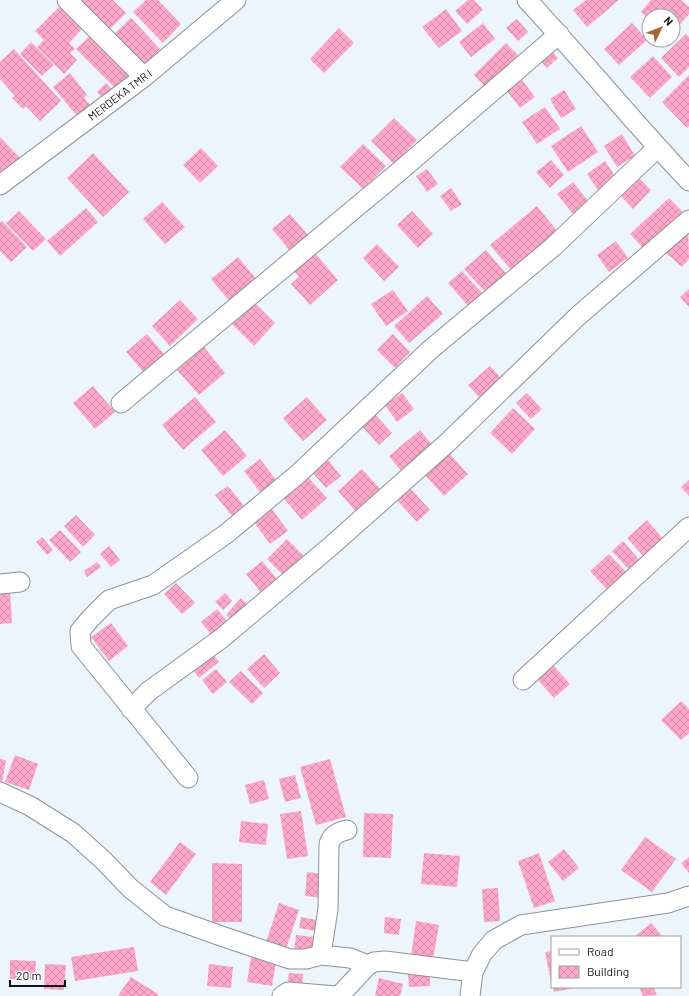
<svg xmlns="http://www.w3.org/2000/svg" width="689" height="996" font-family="Barlow,sans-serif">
  <defs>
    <pattern id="building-cross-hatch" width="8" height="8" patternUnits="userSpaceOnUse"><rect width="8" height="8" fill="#fea7c9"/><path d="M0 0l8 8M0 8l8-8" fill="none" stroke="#d98fac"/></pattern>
  </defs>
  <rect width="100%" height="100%" fill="#edf5fc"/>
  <path fill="url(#building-cross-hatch)" d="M76 0H113L126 13 107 32Z
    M146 0H158L181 24 163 43 133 12Z
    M468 0H474L483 10 467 24 455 11Z
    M586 0H619L587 27 573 10Z
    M651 0H681L689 7V14L673 32V16H649V19L641 12Z
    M59 7 82 29 69 43 75 49 70 53 77 60 64 74 37 47 44 40 35 31Z
    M446 9 462 31 439 48 422 27Z
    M131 18 160 49 143 66 113 35Z
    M517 19 528 32 518 41 506 28Z
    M483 23 495 39 471 57 459 42Z
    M632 23 647 40 619 65 604 49Z
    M339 28 354 43 324 73 310 59Z
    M93 33 134 74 117 90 76 49Z
    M686 34 689 37V67L679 77 661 58Z
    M31 42 54 65 42 76 20 54Z
    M506 43 519 56 487 88 474 75Z
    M549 48 558 58 547 68 538 58Z
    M14 49 61 101 40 121 26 106 23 109 12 98 15 96 0 79V62Z
    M653 56 672 77 650 98 630 77Z
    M70 73 87 95 84 98 90 105 77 116 53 87Z
    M689 75V126L687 128 662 102Z
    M522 80 535 97 520 108 507 91Z
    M106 83 116 93 106 102 97 92Z
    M564 90 576 109 561 118 550 99Z
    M545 107 560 129 537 144 522 122Z
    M394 118 417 140 394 164 371 141Z
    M581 126 598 152 568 172 551 146Z
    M622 134 635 156 617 167 604 146Z
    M0 137 22 160 0 180Z
    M363 144 386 166 363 189 340 167Z
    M201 148 218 166 200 183 183 165Z
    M93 153 129 192 103 217 67 178Z
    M551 160 564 175 550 188 536 172Z
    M605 161 618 181 600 193 587 174Z
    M427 169 438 184 427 192 416 176Z
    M639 178 651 190 633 209 621 196Z
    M573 182 589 202 574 215 557 194Z
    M451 188 462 204 451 211 440 196Z
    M669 198 683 212 644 249 630 234Z
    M162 202 185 227 165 244 143 219Z
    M537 206 557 231 511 270 490 245Z
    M86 208 98 222 60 256 47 241Z
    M19 211 46 239 33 251 6 223Z
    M412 211 433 234 418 248 397 225Z
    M290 214 309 236 291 252 272 229Z
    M2 221 27 247 11 262 0 251V223Z
    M688 228 689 259 682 267 666 253Z
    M616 241 628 258 609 272 597 255Z
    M377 244 399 267 384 281 363 258Z
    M486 250 509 277 488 295 464 269Z
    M314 252 338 280 310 305 291 284 299 277 293 270Z
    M238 257 257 280 230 302 211 279Z
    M462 271 483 294 469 307 448 283Z
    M689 289V307L680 297Z
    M393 290 408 311 386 326 371 304Z
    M427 296 443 314 409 343 394 326Z
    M180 300 198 319 170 346 152 326Z
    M253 301 275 323 254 346 231 323Z
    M147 334 167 358 147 376 126 352Z
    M393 334 410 352 395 368 377 350Z
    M204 347 225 373 199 395 177 370Z
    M490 366 502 379 480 398 468 385Z
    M93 386 115 412 95 429 73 403Z
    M402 393 414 409 397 422 385 405Z
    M527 393 542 409 531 419 516 403Z
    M195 397 216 422 183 450 162 425Z
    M307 397 327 420 303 441 283 418Z
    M513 408 535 429 512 454 490 433Z
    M371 410 392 433 379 445 358 422Z
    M225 430 247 456 223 476 201 450Z
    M420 430 433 446 402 472 389 456Z
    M448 452 468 474 444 496 424 474Z
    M260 459 276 480 260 492 244 471Z
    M328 460 341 476 326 488 312 472Z
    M362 469 383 492 358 514 338 491Z
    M306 475 327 498 302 520 282 496Z
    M689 480V496L681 487Z
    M228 486 245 507 233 517 215 495Z
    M408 486 430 510 417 522 395 498Z
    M269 505 288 531 270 544 251 518Z
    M76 515 95 535 83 547 64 526Z
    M647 520 665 541 646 559 627 538Z
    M60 530 81 552 70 562 49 540Z
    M42 537 53 550 47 555 36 542Z
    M287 539 306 558 286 578 267 559Z
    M623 541 642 563 631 572 612 551Z
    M109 546 120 560 111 567 100 554Z
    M609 554 629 575 610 593 590 571Z
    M262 561 279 581 263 595 246 574Z
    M97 562 101 567 87 577 84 571Z
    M176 583 195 603 182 614 164 594Z
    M10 590 12 623 0 624V591Z
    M225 593 232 601 223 610 215 602Z
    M241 598 249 606 235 623 226 615Z
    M217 609 230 625 214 638 201 622Z
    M111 623 128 646 109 661 91 637Z
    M211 651 219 662 199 678 191 667Z
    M264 654 280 673 264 688 247 669Z
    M551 663 570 684 554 698 535 677Z
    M216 669 227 682 213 694 202 680Z
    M241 671 263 693 252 704 229 682Z
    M681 701 689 709V733L681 740 661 720Z
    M15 755 38 764 29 790 5 782Z
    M0 759 6 760 2 783 0 782Z
    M330 759 346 817 316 825 300 767Z
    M295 775 301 798 285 802 279 779Z
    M264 780 269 799 250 804 245 785Z
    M301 811 308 856 287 859 280 814Z
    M364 813 393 814 391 858 363 857Z
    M241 821 268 824 266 845 239 842Z
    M645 837 676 859 652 892 621 870Z
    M180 842 196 854 166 895 150 882Z
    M564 849 579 868 563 881 548 862Z
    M424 853 460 856 457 887 421 884Z
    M539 853 555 901 534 908 518 861Z
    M689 857V873L681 863Z
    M212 863 242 864V922H212Z
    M307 872 325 874 323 898 305 896Z
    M498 888 500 921 484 922 482 889Z
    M279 903 299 910 285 952 265 945Z
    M301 917 317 920 315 931 299 928Z
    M385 917 401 919 399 935 384 933Z
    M416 921 439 925 433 959 411 956Z
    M651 923 663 937H634Z
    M296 935 315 937 313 955 294 952Z
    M134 947 138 971 75 981 71 957Z
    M552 951V980L551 981 545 952Z
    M251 957 276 962 272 986 247 982Z
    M10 960 36 961 35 980 10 979Z
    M45 964 66 965 64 990 44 989Z
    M209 964 233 967 231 988 207 986Z
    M289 973 303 974 302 988 287 987Z
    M430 973V986L409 987 408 974Z
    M131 977 158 994 157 996H118Z
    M379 978 403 984 400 996H375Z
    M553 987H575V988L554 992Z
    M639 987H653L657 995 643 996Z"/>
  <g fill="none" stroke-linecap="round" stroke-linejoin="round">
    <defs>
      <path id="street" d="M67 0 144 77
        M527 0C582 59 633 122 689 181
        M0 185 144 77 236 0
        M121 403 401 170 559 34
        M0 584 20 582
        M523 680 689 527
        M131 709 149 691 222 638 331 546 447 443 578 316 689 220
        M188 778 81 646 80 631 90 619 109 600 153 585 226 534 298 474 431 349 553 247 657 148
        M0 792 30 806 73 833 103 860 130 888 165 916 224 937 290 959H306L321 955 350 958 368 965
        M321 955 328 909 329 844C332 835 338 832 347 830
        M282 996 288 992 336 996 341 994 368 965 374 962 385 961 473 972
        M470 996 473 972 482 954 494 940 521 925 668 903 689 896"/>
    </defs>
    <use href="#street" stroke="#8b9299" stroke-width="21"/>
    <use href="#street" stroke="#fff" stroke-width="19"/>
  </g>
  <g text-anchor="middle" stroke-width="3" stroke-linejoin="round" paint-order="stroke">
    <g font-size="11" fill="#121417" stroke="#fff">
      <text transform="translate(120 95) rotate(-37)" y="4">MERDEKA TMR I</text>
    </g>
  </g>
  <rect x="551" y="936" width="130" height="52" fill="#ffffff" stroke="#a0a1a2"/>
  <rect x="559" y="949" width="20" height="6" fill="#ffffff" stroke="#a0a1a2"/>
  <text x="587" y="956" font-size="12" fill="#121417">Road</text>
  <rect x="559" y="966" width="20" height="12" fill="url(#building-cross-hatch)" stroke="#a0a1a2"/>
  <text x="587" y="976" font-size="12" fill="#121417">Building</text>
  <g transform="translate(661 28) rotate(47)"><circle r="19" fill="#ffffff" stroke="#a0a1a2"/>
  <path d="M0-3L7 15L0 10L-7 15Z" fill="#a96634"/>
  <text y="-6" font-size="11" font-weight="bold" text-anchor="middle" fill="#121417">N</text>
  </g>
  <path d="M10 980v6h55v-6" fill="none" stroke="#121417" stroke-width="2"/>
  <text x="16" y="980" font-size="12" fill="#121417" stroke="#ffffff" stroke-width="3" paint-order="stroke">20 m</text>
</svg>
